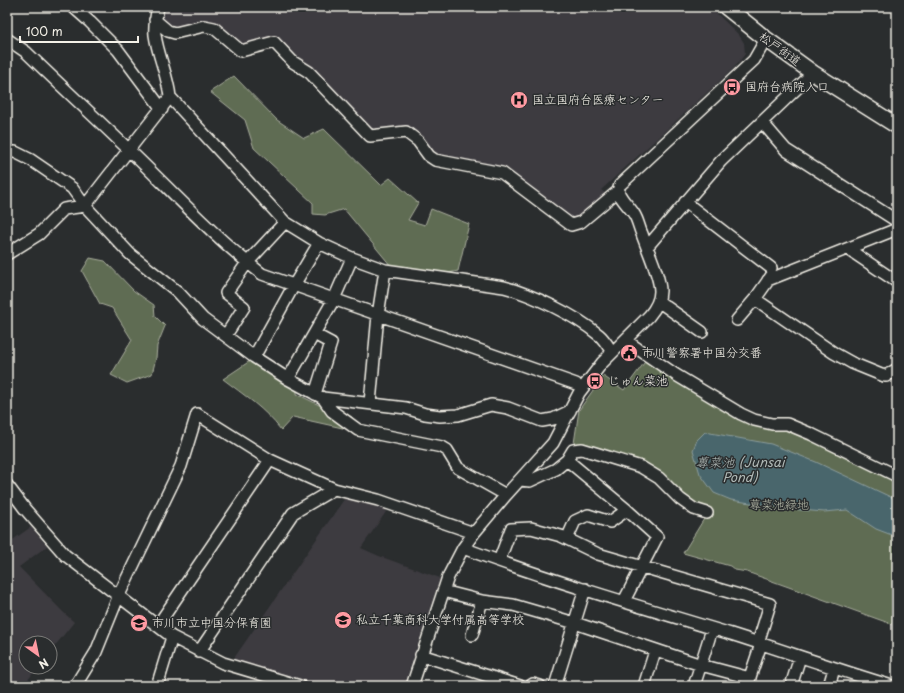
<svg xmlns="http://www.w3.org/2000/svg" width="904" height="693" font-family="'Playpen Sans','Klee One',sans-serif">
  <rect width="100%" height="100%" fill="#2a2d2e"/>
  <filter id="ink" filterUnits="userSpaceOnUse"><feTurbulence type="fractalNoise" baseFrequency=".025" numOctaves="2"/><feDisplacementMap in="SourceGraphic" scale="8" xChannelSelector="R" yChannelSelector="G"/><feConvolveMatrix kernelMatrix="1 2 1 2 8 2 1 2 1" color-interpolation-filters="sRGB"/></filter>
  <g filter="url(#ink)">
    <path fill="#3d3b40" d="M161 7H710L739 35 744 43 745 54 734 68 601 190 607 195 575 221 502 171 437 157 410 131 371 134 273 39 247 46 238 44 210 23 177 28H171L161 21Z
      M345 498 388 509 361 548 379 556 440 578 404 686H317L232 661Z
      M31 527 47 546 19 567 63 612 74 622 50 652V643H26V667H38L23 686H7V544Z"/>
    <path fill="#5f6c53" stroke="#aaae9e" d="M234 76 277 120 304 138 324 129 381 185 390 178 418 203 408 220 425 225 431 209 469 224 458 271 444 274 391 266 344 209 325 215 313 214V203L254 148 245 120 210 92Z
      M90 258 105 261 134 291 154 305 155 316 165 326 157 346 156 358 152 374 127 383 111 375 132 340 112 308 100 304 82 271Z
      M647 359 763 427 786 430 897 479V626L747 572 735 570 730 566 683 553 707 514 659 478 573 450 579 410 603 376 624 390Z
      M250 361 297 389V394L327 409H338L352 417 353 420 347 429 293 417 281 430C265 409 244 395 223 379Z"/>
    <path fill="#49666c" stroke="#8d9e9e" d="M705 432 771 444 816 462 897 500V537L876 529 847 510 824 512 789 509 731 500 714 493 700 474 693 450 697 440Z"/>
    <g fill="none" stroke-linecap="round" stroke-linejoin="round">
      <defs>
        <path id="minor" d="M73 7 90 22 118 50 162 109
          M158 7C156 16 154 26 155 35 158 56 168 76 170 97L285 222 319 243 352 258 385 270 504 287C533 295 575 315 599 335 604 339 608 346 612 352
          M155 20 168 31 175 33 204 26 214 28 241 51 274 42 293 62 309 72 370 136 406 132 418 141 429 156 435 160 502 173 571 225 581 222 618 191
          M7 39 26 52C60 85 95 117 129 150 173 192 214 237 262 274L576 384
          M762 122 786 150 897 221
          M7 152H15L31 160 72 188 85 206 130 254 178 292 203 319 254 357 288 379 323 398 406 408 425 414 440 416 458 415 491 405 508 408 542 421 553 419 570 411
          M685 202 771 268
          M647 247 721 161 813 73
          M848 249 897 282
          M7 254 39 234 64 209 85 206 170 97
          M768 280 897 229
          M755 299 834 353 852 363 884 376H886L897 369
          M658 301 702 332
          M737 320 755 299 772 275
          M314 334 331 343 315 394
          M226 335 244 307 226 293 247 263 285 222
          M625 340 676 375 741 414 754 420 772 424H787L811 434 897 476
          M254 357 294 285 319 243
          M288 379 334 299 352 258
          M323 398 332 411 358 430 442 447 447 450 458 468 506 495
          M370 403 378 315 385 270
          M567 460 627 510 657 537 624 601
          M520 480 530 481 556 469 567 460 573 450 582 449 641 467 659 478 680 499 694 509 707 513
          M7 485 25 509 65 555 172 637 223 663 300 686
          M567 539 575 521 588 515 610 522 627 510
          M463 548C551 581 641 607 731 634 785 651 838 670 892 686
          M499 561 511 529 531 528 561 536 598 554 770 604 758 643
          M443 591 482 601
          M158 625 270 460
          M472 635 482 601 513 605 575 623 701 665 750 678
          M199 652 293 513 334 489 378 500 474 533
          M421 655 520 686
          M75 686 96 652 119 595 181 466 197 414 270 460 334 489
          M157 686 172 637
          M412 686 448 577 463 548 474 533 506 495 553 443 579 393 602 363 649 316C655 309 660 300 660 291 660 276 647 249 642 234 639 228 638 220 634 214 629 206 621 200 618 191L620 185 754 60 766 39
          M530 686 533 684 540 686
          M555 686 585 589
          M644 686 655 651
          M694 686 712 629
          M747 686 761 644
          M791 686 800 657
          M829 686 834 669"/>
        <path id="major" d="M726 7 766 39 813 73 897 126"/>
      </defs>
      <use href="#minor" stroke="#f4f1e8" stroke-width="14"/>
      <use href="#major" stroke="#f4f1e8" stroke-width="18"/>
      <use href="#minor" stroke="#2a2d2e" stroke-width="11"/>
      <use href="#major" stroke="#2a2d2e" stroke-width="15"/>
    </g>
  </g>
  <defs>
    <symbol id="bus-disc" viewBox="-11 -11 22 22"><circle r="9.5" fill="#ff9aa2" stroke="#2a2d2e"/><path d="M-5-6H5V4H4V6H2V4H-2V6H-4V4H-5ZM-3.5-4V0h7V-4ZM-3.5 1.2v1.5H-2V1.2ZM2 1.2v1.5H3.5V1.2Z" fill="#111"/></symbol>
    <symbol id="hospital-disc" viewBox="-11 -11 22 22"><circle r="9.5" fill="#ff9aa2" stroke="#2a2d2e"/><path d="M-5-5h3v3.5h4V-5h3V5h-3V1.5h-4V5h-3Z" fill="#111"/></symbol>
    <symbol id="civic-disc" viewBox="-11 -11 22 22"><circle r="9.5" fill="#ff9aa2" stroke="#2a2d2e"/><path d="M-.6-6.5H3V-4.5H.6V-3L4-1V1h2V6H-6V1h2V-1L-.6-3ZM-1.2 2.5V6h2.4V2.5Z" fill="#111"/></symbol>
    <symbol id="school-disc" viewBox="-11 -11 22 22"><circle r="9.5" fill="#ff9aa2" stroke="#2a2d2e"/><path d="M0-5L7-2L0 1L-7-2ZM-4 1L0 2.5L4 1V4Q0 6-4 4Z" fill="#111"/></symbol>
  </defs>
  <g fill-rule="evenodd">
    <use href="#bus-disc" x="722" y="77" width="20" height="20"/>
    <use href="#hospital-disc" x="509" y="90" width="20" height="20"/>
    <use href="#civic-disc" x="619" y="343" width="20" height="20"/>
    <use href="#bus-disc" x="585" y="371" width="20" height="20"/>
    <use href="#school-disc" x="333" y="610" width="20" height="20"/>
    <use href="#school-disc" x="129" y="613" width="20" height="20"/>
  </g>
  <g text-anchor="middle" stroke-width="3" stroke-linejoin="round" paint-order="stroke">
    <g font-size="12" fill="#f4f1e8" stroke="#2a2d2e">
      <text transform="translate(780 49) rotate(36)" y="4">松戸街道</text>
    </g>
    <g font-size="12" fill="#f4f1e8" stroke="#2a2d2e" text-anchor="start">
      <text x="745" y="91">国府台病院入口</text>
      <text x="532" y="104">国立国府台医療センター</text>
      <text x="642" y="357">市川警察署中国分交番</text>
      <text x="608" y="385">じゅん菜池</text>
      <text x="356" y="624">私立千葉商科大学付属高等学校</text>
      <text x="152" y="627">市川市立中国分保育園</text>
    </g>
    <g font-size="12" fill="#b1b5a5" stroke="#2a2d2e">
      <text x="779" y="509">蓴菜池緑地</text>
    </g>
    <g font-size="13" font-style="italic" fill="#b0b9b6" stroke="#2a2d2e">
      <text x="740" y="467">蓴菜池 (Junsai<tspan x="740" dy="15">Pond)</tspan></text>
    </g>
  </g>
  <rect width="904" height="693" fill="none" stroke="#2a2d2e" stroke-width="24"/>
  <rect x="12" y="12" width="880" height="669" fill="none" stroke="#f4f1e8" stroke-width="1.5" filter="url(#ink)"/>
  <g transform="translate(38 655) rotate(147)"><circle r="19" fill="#2a2d2e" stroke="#7b7b78"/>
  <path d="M0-3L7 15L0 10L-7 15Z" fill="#ff9aa2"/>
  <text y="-6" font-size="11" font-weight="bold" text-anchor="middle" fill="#f4f1e8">N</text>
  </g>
  <path d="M20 36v6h118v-6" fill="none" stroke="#f4f1e8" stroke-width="2"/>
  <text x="26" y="36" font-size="12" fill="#f4f1e8" stroke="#2a2d2e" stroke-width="3" paint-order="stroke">100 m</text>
</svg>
